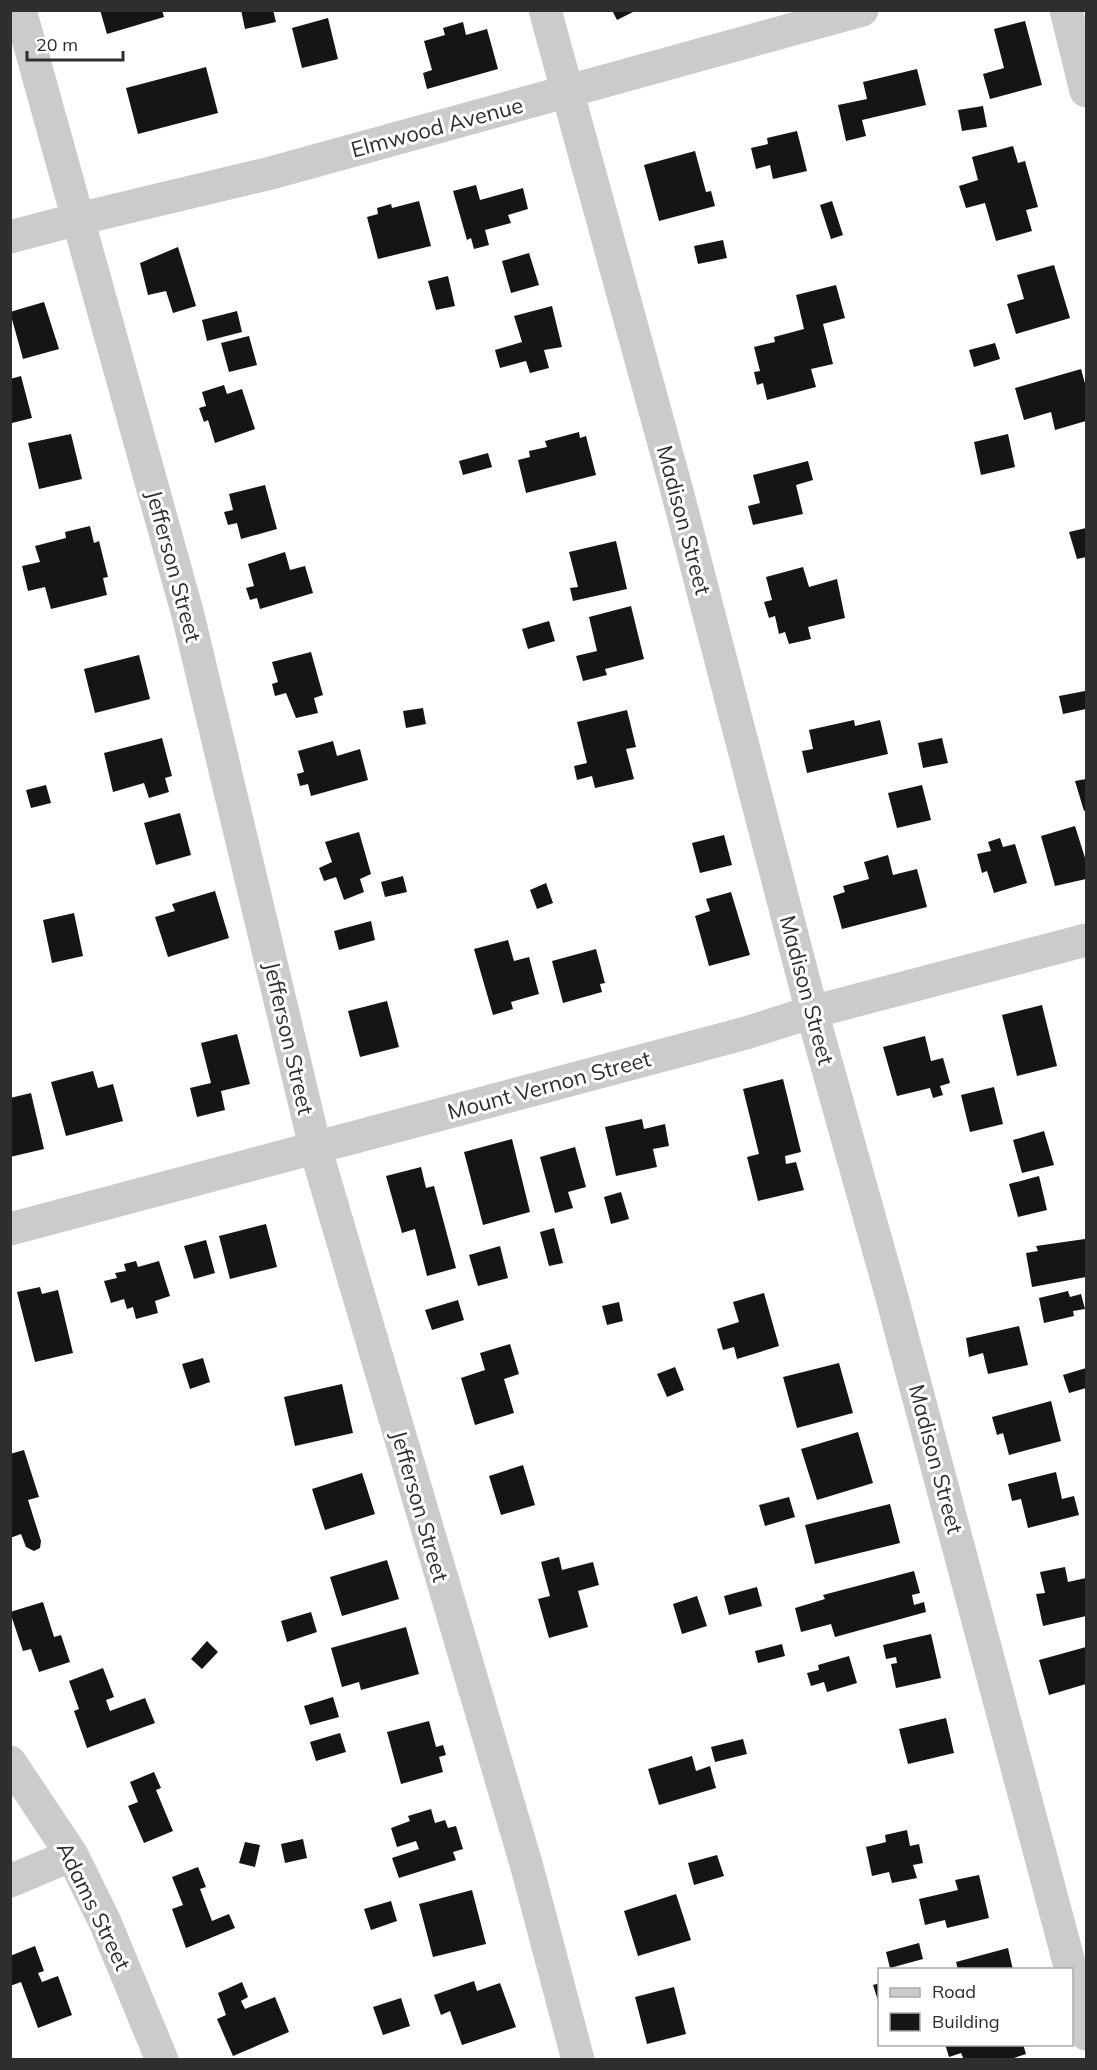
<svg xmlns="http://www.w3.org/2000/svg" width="1097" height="2070" font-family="Mulish,sans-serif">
  <rect width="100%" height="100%" fill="#fff"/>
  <path fill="#151515" d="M100 10H162L164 17 107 34Z
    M241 10H273L276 22 245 29Z
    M612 10H637L617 20Z
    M328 18 338 59 302 68 292 28Z
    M1025 21 1042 85 990 99 983 74 1004 68 994 29Z
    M463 22 466 35 487 29 498 69 427 89 423 73 432 70 424 41 445 35 443 28Z
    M206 67 218 113 138 134 126 88Z
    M917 69 926 105 862 120 866 136 846 141 838 105 867 99 863 82Z
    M983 106 987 127 962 131 958 110Z
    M797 131 807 171 773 179 770 165 756 169 751 148 768 144 767 138Z
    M1013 146 1018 163 1025 161 1038 207 1026 210 1032 231 996 241 985 203 966 208 959 186 978 180 972 157Z
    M695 151 706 192 711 191 715 206 659 221 644 165Z
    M476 185 480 200 523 188 528 209 508 215 511 223 485 230 489 245 474 249 471 238 467 240 453 191Z
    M419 201 431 246 378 259 367 217 378 214 377 208 391 204 392 208Z
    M832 201 843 235 831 239 820 205Z
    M723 240 727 258 698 264 694 246Z
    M178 247 196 306 173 313 166 291 148 295 140 263Z
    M529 253 539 285 511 293 502 261Z
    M1054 265 1070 318 1016 334 1007 304 1024 299 1017 275Z
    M448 276 455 306 436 310 428 281Z
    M836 285 845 318 823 324 833 364 811 369 816 387 767 400 763 383 757 385 754 372 760 371 754 347 775 342 774 337 804 329 796 295Z
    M44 302 59 349 23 359 10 312Z
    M552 306 562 347 544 350 549 368 530 373 526 361 500 368 495 350 522 342 514 316Z
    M237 311 242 332 207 341 202 320Z
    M249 336 257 365 229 372 221 343Z
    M995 343 1000 359 974 367 969 350Z
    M1081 369 1086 387V421L1055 430 1051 412 1024 420 1015 388Z
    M21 376 32 418 12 423 10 416V379Z
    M224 385 227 394 242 389 255 429 215 443 208 420 204 422 199 408 206 406 202 392Z
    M579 432 580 438 586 436 596 475 526 493 518 460 530 457 529 451 547 447 545 441Z
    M71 434 82 479 39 489 28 443Z
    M1008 434 1015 467 981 475 974 442Z
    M488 453 492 467 463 475 459 461Z
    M808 461 813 480 796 485 803 514 753 525 748 506 760 503 753 475Z
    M265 485 277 529 241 539 237 523 228 525 224 512 233 510 229 494Z
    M90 526 94 543 99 541 108 577 103 578 107 595 51 609 45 587 28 591 22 566 40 562 35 546 66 538 65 532Z
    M1086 528V557L1077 559 1069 532Z
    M616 541 627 589 573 601 570 588 578 587 569 552Z
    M285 552 290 570 305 566 313 593 260 609 257 598 250 600 246 588 254 586 248 564Z
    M803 567 809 587 837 579 845 618 808 627 811 639 789 644 785 632 779 634 775 616 769 618 764 602 772 600 766 577Z
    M631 606 644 659 605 669 607 675 583 681 576 656 597 651 589 617Z
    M549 621 555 641 528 649 522 629Z
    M311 652 323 695 314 698 318 713 296 718 286 693 275 696 272 684 278 682 272 662Z
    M139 655 150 699 95 713 84 669Z
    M1085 691 1086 709 1063 714 1059 696Z
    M423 708 426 724 406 728 403 711Z
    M627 710 636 747 626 749 634 779 595 788 592 776 577 780 574 766 587 763 577 722Z
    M854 720 855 726 880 720 888 754 807 773 802 751 813 749 809 730Z
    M162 738 172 776 165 778 169 792 149 798 144 783 113 792 104 753Z
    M942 738 948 763 923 768 918 743Z
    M333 741 337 756 360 749 368 780 311 796 308 784 300 786 297 774 304 772 298 751Z
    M1086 779V810L1084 811 1075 781Z
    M46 785 51 803 31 808 26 790Z
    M922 785 931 820 897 828 888 793Z
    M180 813 191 855 156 865 144 823Z
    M1075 826 1086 861V879L1055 886 1041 836Z
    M359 832 371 874 360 879 364 892 344 900 336 877 324 881 319 868 332 862 325 842Z
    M724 835 732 865 700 873 692 843Z
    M1000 838 1003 847 1015 844 1027 883 994 893 987 871 982 873 977 854 991 851 988 842Z
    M888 855 893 875 917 869 927 907 842 929 833 896 845 892 843 886 869 879 864 862Z
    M403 876 407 892 385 897 381 882Z
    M546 883 553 903 537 909 530 890Z
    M215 891 229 938 168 957 155 917 175 911 172 904Z
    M731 892 750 955 709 966 695 916 710 911 706 899Z
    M74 913 83 956 52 963 43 920Z
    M371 921 375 940 339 950 334 931Z
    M508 940 514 961 529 957 539 994 511 1002 513 1009 493 1015 474 949Z
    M596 949 605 983 600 984 602 992 563 1003 552 961Z
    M387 1001 399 1047 360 1057 348 1011Z
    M1042 1005 1057 1066 1017 1076 1002 1015Z
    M237 1034 250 1084 221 1091 225 1110 197 1117 190 1088 211 1083 201 1043Z
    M925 1036 931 1061 943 1058 950 1083 940 1086 943 1095 933 1098 930 1088 897 1096 883 1047Z
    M93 1071 98 1088 113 1084 123 1121 66 1136 51 1082Z
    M783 1079 801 1152 785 1156 786 1164 796 1162 804 1190 758 1201 747 1157 759 1154 743 1089Z
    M994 1087 1003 1124 970 1132 961 1095Z
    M31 1093 44 1149 10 1157V1098Z
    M642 1119 644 1129 665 1124 669 1146 653 1149 657 1167 616 1176 605 1127Z
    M1044 1131 1054 1165 1022 1173 1013 1140Z
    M512 1139 530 1212 483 1225 464 1152Z
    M575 1147 586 1187 568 1192 573 1208 555 1213 540 1157Z
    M421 1167 426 1188 434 1186 456 1268 427 1276 415 1229 402 1233 386 1176Z
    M1039 1176 1047 1210 1018 1217 1009 1184Z
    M621 1192 629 1219 611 1224 604 1197Z
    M266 1224 277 1267 230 1279 219 1236Z
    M554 1228 563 1263 549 1266 540 1232Z
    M1085 1239 1086 1277 1032 1287 1026 1253 1038 1251 1036 1246Z
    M206 1240 215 1273 194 1279 184 1246Z
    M500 1246 508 1278 478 1286 469 1255Z
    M136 1261 138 1267 159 1261 170 1296 155 1301 158 1313 136 1319 133 1307 127 1309 124 1299 111 1303 104 1281 117 1278 115 1273 126 1271 124 1264Z
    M40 1287 42 1294 58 1290 73 1353 35 1362 17 1292Z
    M1068 1291 1070 1297 1081 1294 1085 1309 1073 1311 1074 1316 1044 1323 1039 1298Z
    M764 1293 779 1346 737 1359 734 1347 723 1350 717 1329 739 1322 733 1302Z
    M458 1300 464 1320 432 1330 425 1310Z
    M619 1302 623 1321 607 1325 602 1306Z
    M1019 1326 1028 1365 988 1374 983 1353 969 1357 966 1338Z
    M510 1344 519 1374 504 1379 514 1413 475 1425 461 1378 485 1370 480 1353Z
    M203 1358 210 1382 190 1389 182 1364Z
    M839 1363 853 1413 797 1428 783 1377Z
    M675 1367 684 1390 667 1397 657 1374Z
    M1086 1368V1388L1069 1393 1063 1375Z
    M342 1384 353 1433 295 1446 284 1397Z
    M1051 1401 1061 1441 1009 1455 1003 1433 997 1435 992 1417Z
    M858 1432 873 1483 817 1500 801 1449Z
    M24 1450 39 1497 28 1500 41 1541 40 1548 34 1551 26 1547 21 1534 10 1538V1454Z
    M523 1465 535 1505 501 1515 489 1476Z
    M1056 1472 1062 1499 1074 1496 1079 1515 1028 1528 1021 1499 1012 1501 1008 1484Z
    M362 1473 375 1514 325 1530 312 1489Z
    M789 1497 795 1517 765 1526 759 1505Z
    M890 1504 900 1543 815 1564 805 1525Z
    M559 1557 562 1570 593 1562 599 1585 578 1591 588 1627 549 1638 538 1599 550 1596 541 1562Z
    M387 1560 399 1599 342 1616 330 1577Z
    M1065 1567 1068 1582 1086 1578V1616L1043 1626 1036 1594 1045 1593 1040 1572Z
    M914 1571 920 1593 912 1595 914 1605 924 1602 926 1612 835 1637 831 1624 801 1632 795 1608 825 1599 823 1595Z
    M757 1587 762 1606 729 1615 724 1596Z
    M697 1596 707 1626 682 1634 673 1604Z
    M43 1602 54 1637 61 1635 70 1662 39 1672 31 1649 23 1651 10 1612Z
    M311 1612 317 1632 287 1642 281 1621Z
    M406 1627 419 1674 361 1690 359 1682 342 1687 331 1648Z
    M931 1634 941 1678 896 1688 891 1664 897 1663 896 1657 886 1659 883 1645Z
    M207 1641 218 1652 202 1669 191 1659Z
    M782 1644 785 1656 758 1663 755 1651Z
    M1086 1647V1684L1049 1695 1039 1660Z
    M849 1656 857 1683 827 1692 824 1682 811 1686 807 1673 819 1670 818 1665Z
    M103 1668 114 1697 106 1700 110 1711 145 1698 155 1723 87 1748 74 1711 79 1709 69 1681Z
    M333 1697 339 1717 310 1725 304 1706Z
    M946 1718 954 1753 908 1764 899 1729Z
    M429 1721 436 1747 443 1745 446 1755 439 1757 443 1772 401 1784 387 1732Z
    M340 1733 346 1752 316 1761 310 1742Z
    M743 1739 747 1754 715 1762 711 1747Z
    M692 1756 696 1771 710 1766 716 1788 659 1805 648 1769Z
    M154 1772 161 1788 156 1790 173 1831 144 1843 128 1806 138 1802 130 1782Z
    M431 1809 435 1823 445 1820 448 1828 456 1826 463 1849 453 1852 456 1860 399 1878 392 1858 419 1849 416 1841 397 1847 391 1828 410 1821 408 1816Z
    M907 1830 910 1846 919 1844 923 1863 913 1865 917 1878 892 1883 889 1872 872 1876 866 1847 886 1842 885 1835Z
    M303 1839 307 1858 285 1863 281 1844Z
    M245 1842 260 1845 255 1867 239 1863Z
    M717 1855 724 1876 694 1885 688 1863Z
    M198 1867 206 1887 200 1889 212 1921 229 1914 235 1928 186 1948 172 1909 183 1905 172 1877Z
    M979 1875 989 1918 947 1928 945 1920 925 1925 919 1899 958 1890 955 1880Z
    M472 1890 486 1944 433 1957 419 1904Z
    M676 1894 691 1940 638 1956 624 1911Z
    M391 1901 397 1921 371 1930 364 1909Z
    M919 1943 923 1959 890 1968 886 1952Z
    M35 1946 44 1971 38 1973 42 1982 58 1976 72 2015 38 2028 21 1982 10 1986V1956Z
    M1008 1948 1013 1970H958L956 1962Z
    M474 1981 477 1991 500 1983 516 2027 462 2045 450 2011 441 2015 434 1995Z
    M242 1982 248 1997 241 2001 245 2009 275 1997 289 2032 233 2056 217 2019 226 2015 218 1993Z
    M880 1983V2004H879L873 1985Z
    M674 1987 686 2034 647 2044 635 1997Z
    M401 1998 410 2026 383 2035 373 2007Z
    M945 2044H1023L1026 2054 1008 2060H964L961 2053 949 2057Z"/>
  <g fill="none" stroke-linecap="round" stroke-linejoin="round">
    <path stroke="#cbcbcb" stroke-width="33" d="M20 10 188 615 315 1147 527 1867 578 2060
      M545 10 677 491 812 1012 891 1294 1071 1970
      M1066 10 1086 91
      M10 237 78 219 271 173 862 10
      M10 1229 746 1033 812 1012 1086 940
      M10 1762 72 1855 105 1922 162 2060
      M10 1881 72 1855
      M1072 1973 1086 2034"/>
  </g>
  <g text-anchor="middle" stroke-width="6" stroke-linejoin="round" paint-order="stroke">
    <g font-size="22" fill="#2e2e2e" stroke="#fff">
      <text transform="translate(437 127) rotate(-15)" y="8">Elmwood Avenue</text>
      <text transform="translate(684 520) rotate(75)" y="8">Madison Street</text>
      <text transform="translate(174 566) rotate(75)" y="8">Jefferson Street</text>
      <text transform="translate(807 990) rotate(75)" y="8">Madison Street</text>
      <text transform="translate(289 1038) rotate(77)" y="8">Jefferson Street</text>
      <text transform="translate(549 1085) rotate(-15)" y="8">Mount Vernon Street</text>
      <text transform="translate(936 1459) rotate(75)" y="8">Madison Street</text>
      <text transform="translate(420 1506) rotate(74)" y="8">Jefferson Street</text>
      <text transform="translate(94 1906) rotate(64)" y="8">Adams Street</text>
    </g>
  </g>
  <rect width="1097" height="2070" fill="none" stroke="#2e2e2e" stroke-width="24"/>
  <rect x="878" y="1968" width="195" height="78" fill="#ffffff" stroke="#ababab" stroke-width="1.5"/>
  <rect x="890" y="1988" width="30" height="9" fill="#cbcbcb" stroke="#ababab" stroke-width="1.5"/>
  <text x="932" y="1998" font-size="18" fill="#2e2e2e">Road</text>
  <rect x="890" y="2013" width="30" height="18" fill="#151515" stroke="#ababab" stroke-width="1.5"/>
  <text x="932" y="2028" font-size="18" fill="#2e2e2e">Building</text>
  <path d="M27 51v9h96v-9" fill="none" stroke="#2e2e2e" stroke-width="3"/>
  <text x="36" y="51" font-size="18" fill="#2e2e2e" stroke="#ffffff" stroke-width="4.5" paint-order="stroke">20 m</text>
</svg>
